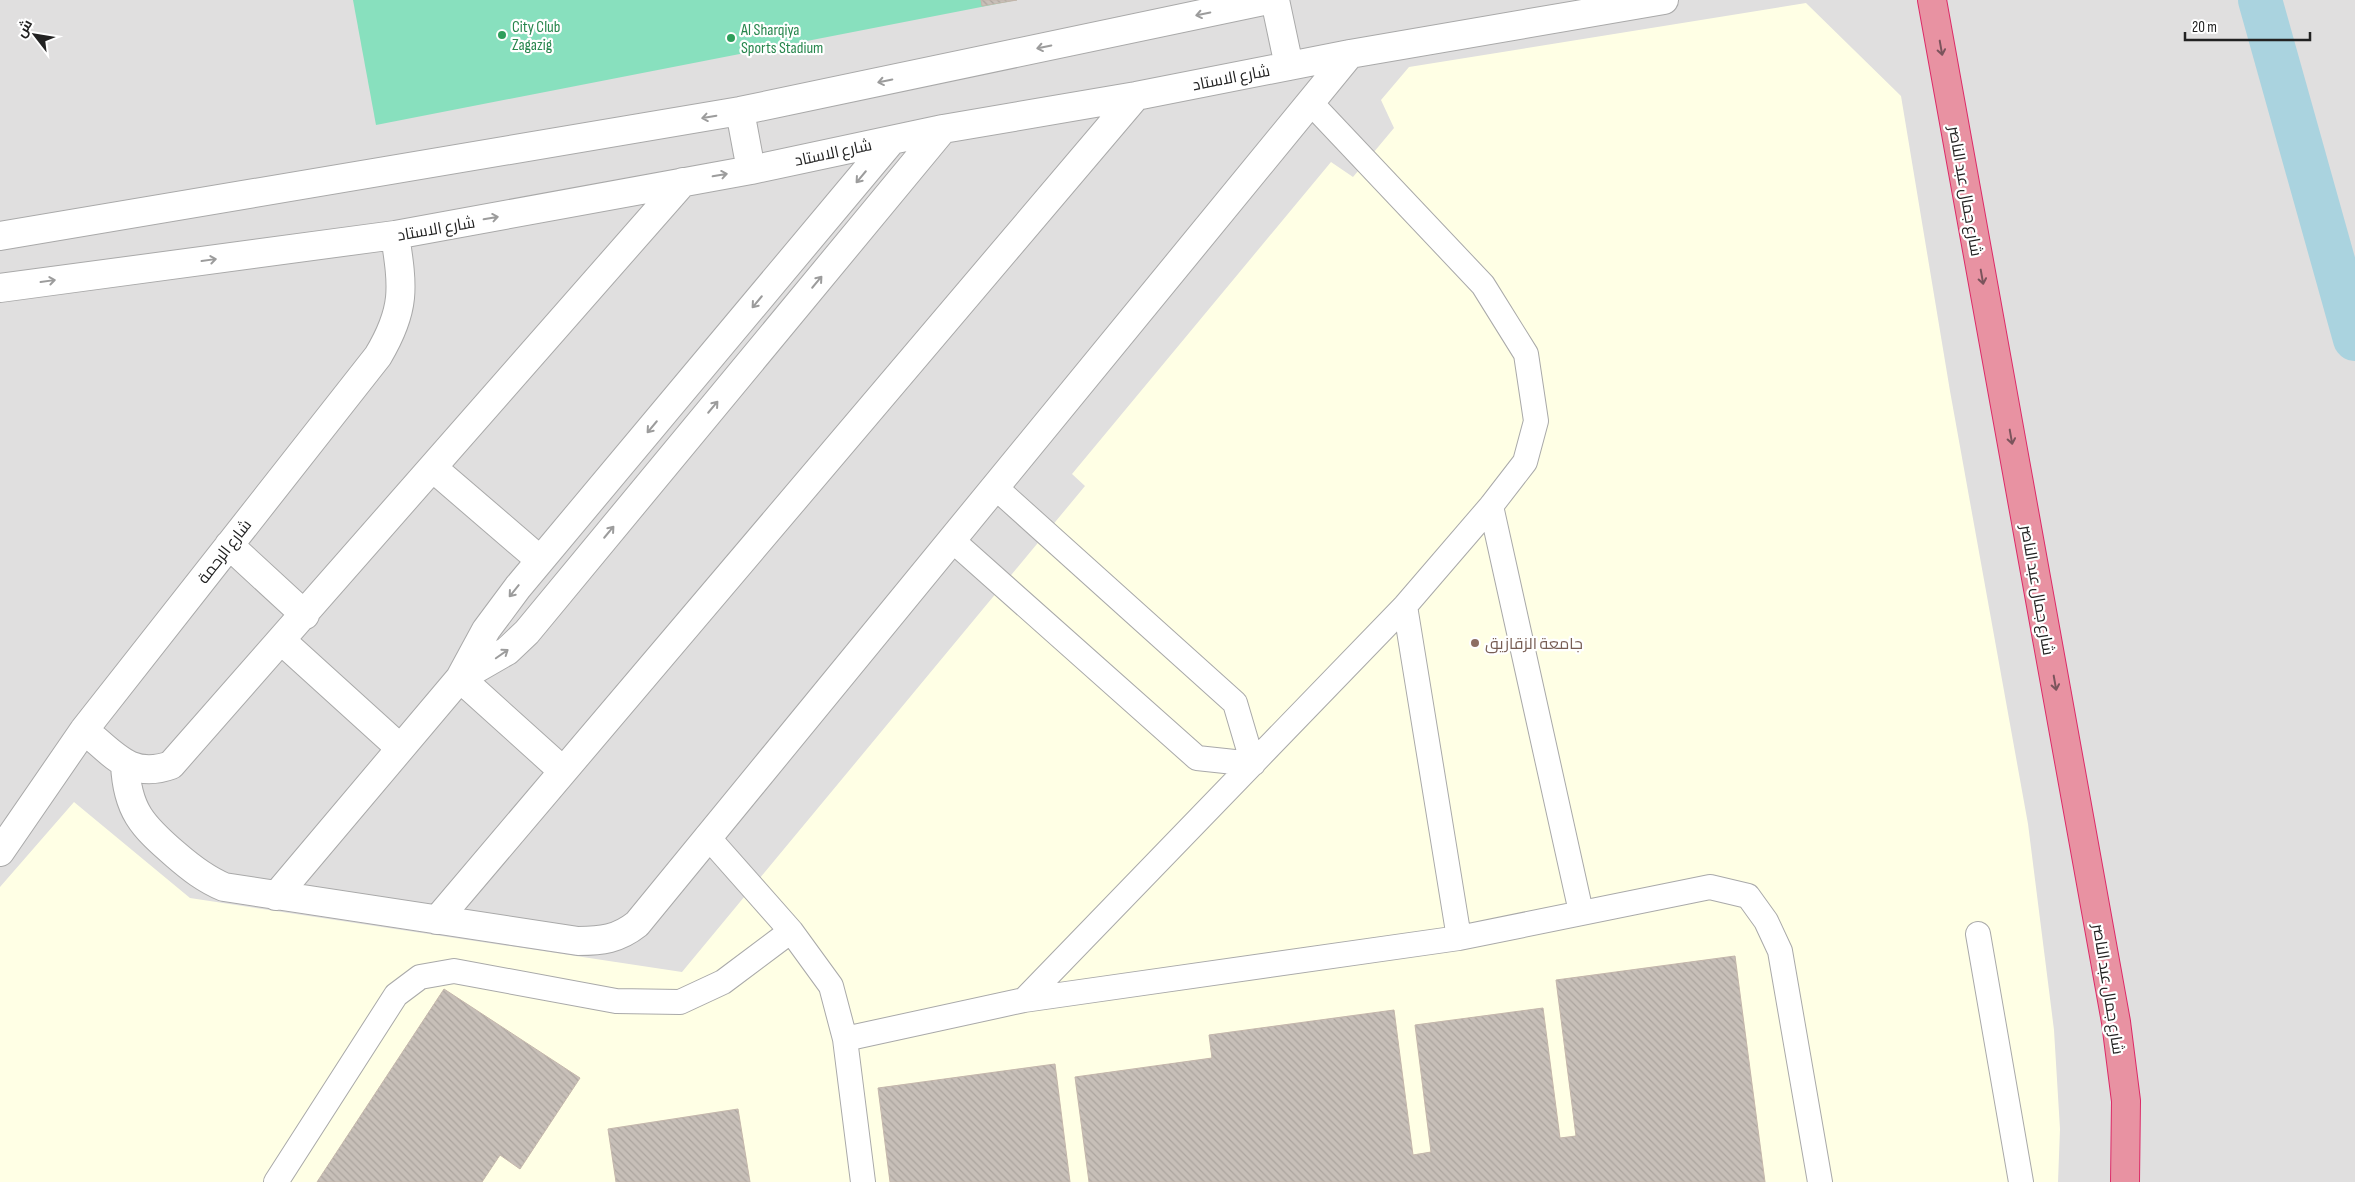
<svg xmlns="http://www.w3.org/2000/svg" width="2355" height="1182" font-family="'Sofia Sans Condensed',Cairo,sans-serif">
  <defs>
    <pattern id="building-back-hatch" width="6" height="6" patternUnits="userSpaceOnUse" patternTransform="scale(1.25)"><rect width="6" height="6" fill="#c7bfb8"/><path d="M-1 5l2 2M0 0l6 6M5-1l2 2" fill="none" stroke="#aba49e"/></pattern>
  </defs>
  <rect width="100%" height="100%" fill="#f2efe9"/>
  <path fill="#e0dfdf" d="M0 0H2355V1182H0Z"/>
  <path fill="#ffffe5" d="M1806 3 1901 96 1950 391 2028 824 2054 1030 2060 1129 2058 1182H0V887L74 802 190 898 682 972 1085 486 1072 474 1331 162 1353 177 1394 128 1381 100 1409 67Z"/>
  <path fill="#88e0be" d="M353 0H1017L376 125Z"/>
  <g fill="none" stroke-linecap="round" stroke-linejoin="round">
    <path stroke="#aad3df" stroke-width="44" d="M2260 0 2355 339"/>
  </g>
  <path fill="url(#building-back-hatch)" stroke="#c4b6ab" d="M981 0H1017L982 6Z
    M1735 956 1765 1182H1089L1075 1077 1212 1058 1209 1035 1394 1010 1413 1155 1431 1152 1415 1025 1543 1008 1560 1138 1576 1136 1556 980Z
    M444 989 580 1078 520 1169 500 1155 482 1182H317Z
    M1055 1064 1070 1182H890L878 1088Z
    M738 1109 750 1182H616L608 1129Z"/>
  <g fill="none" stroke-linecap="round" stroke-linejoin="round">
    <defs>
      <path id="lane" d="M1491 506 1581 912
        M952 540 1197 758 1253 764 1235 703 995 487
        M1405 606 1459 938
        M707 836 791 931 831 986 845 1039 863 1182
        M1978 934 2021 1182
        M1024 1000 1405 606 1491 506 1525 462 1536 421 1526 354 1483 285 1311 103
        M845 1039 1024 1000 1459 938 1710 887 1748 896 1766 921 1780 951 1820 1182
        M276 1182 396 995 420 977 454 971 616 1001 680 1002 723 982 791 931"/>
      <path id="street" d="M1275 0 1289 66
        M740 111 751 170
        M0 236 740 111 1268 0
        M0 288 395 235 751 170 943 129 1136 96 1350 54 1664 0
        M433 468 540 560
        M229 545 305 615
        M282 641 400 748
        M460 678 507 651 527 632 943 129
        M460 678 563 771
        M84 730C113 753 130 780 171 765L683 182
        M125 764C127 810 142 826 176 855 191 868 205 879 224 887L578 941C602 941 618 939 637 924L1350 54
        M0 852 84 730 378 356C406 309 403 288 395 235
        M276 896 460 678 486 630 518 587 892 140
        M437 920 1136 96"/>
      <path id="highway" d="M1932 0 2116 1022 2126 1101 2125 1182"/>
    </defs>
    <use href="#lane" stroke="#a9a9a9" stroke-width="26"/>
    <use href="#street" stroke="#a9a9a9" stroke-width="30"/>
    <use href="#highway" stroke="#dc2a67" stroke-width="30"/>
    <use href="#lane" stroke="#fff" stroke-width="24"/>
    <use href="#street" stroke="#fff" stroke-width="28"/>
    <use href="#highway" stroke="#e892a2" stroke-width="28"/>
  </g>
  <defs><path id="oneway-shaft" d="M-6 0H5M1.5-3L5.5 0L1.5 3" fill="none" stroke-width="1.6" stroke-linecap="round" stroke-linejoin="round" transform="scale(1.25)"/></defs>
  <g stroke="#9c9c9c">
    <use href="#oneway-shaft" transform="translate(1203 14) rotate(168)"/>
    <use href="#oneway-shaft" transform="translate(1044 47) rotate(168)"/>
    <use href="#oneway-shaft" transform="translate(885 81) rotate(168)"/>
    <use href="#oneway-shaft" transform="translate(709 117) rotate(170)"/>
    <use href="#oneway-shaft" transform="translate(720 175) rotate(-10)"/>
    <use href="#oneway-shaft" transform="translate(861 177) rotate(130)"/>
    <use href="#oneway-shaft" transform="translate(491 218) rotate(-10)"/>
    <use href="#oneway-shaft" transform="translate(209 260) rotate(-8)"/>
    <use href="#oneway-shaft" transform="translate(48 281) rotate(-8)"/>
    <use href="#oneway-shaft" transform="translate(817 282) rotate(-50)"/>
    <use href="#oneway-shaft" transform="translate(757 302) rotate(130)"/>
    <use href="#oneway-shaft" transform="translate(713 407) rotate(-50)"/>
    <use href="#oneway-shaft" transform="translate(652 427) rotate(130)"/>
    <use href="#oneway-shaft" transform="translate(609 532) rotate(-50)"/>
    <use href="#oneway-shaft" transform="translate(514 591) rotate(129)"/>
    <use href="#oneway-shaft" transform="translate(502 654) rotate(-35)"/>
  </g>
  <g stroke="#7b545c">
    <use href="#oneway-shaft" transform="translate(1941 48) rotate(80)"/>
    <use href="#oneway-shaft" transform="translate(1982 277) rotate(80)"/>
    <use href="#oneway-shaft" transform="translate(2011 437) rotate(80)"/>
    <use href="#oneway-shaft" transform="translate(2055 683) rotate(80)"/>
  </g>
  <g fill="#2e9e5b" stroke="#fff" stroke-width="2">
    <circle cx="502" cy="35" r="5"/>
    <circle cx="731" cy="38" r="5"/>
  </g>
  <circle fill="#8d6e63" stroke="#fff" stroke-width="2" cx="1475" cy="643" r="5"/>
  <g text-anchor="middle" stroke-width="4.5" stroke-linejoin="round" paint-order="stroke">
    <g font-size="16" fill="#27864d" stroke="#fff" text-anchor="start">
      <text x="512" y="32">City Club<tspan x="512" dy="18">Zagazig</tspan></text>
      <text x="741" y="35">Al Sharqiya<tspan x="741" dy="18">Sports Stadium</tspan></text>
    </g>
    <g font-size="16" fill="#222" stroke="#fff">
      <text transform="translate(1231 77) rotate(-11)" y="6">شارع الاستاد</text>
      <text transform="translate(833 152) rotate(-12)" y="6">شارع الاستاد</text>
      <text transform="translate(1966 191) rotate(80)" y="6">شارع جمال عبد الناصر</text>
      <text transform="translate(436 228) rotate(-10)" y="6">شارع الاستاد</text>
      <text transform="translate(224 551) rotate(-52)" y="6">شارع الرحمة</text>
      <text transform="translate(2038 590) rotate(80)" y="6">شارع جمال عبد الناصر</text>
      <text transform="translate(2109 989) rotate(81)" y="6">شارع جمال عبد الناصر</text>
    </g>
    <g font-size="16" fill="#785e54" stroke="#fff" text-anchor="start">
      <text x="1485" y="649">جامعة الزقازيق</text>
    </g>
  </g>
  <g transform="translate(35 35) rotate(301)" stroke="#ffffff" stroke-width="4" paint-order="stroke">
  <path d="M0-4L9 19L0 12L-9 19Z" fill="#222222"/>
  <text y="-8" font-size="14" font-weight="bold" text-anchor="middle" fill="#222222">ش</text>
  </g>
  <path d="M2185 32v8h125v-8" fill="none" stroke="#222222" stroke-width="2.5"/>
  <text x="2192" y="32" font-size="15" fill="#222222" stroke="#ffffff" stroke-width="4" paint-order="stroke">20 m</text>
</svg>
